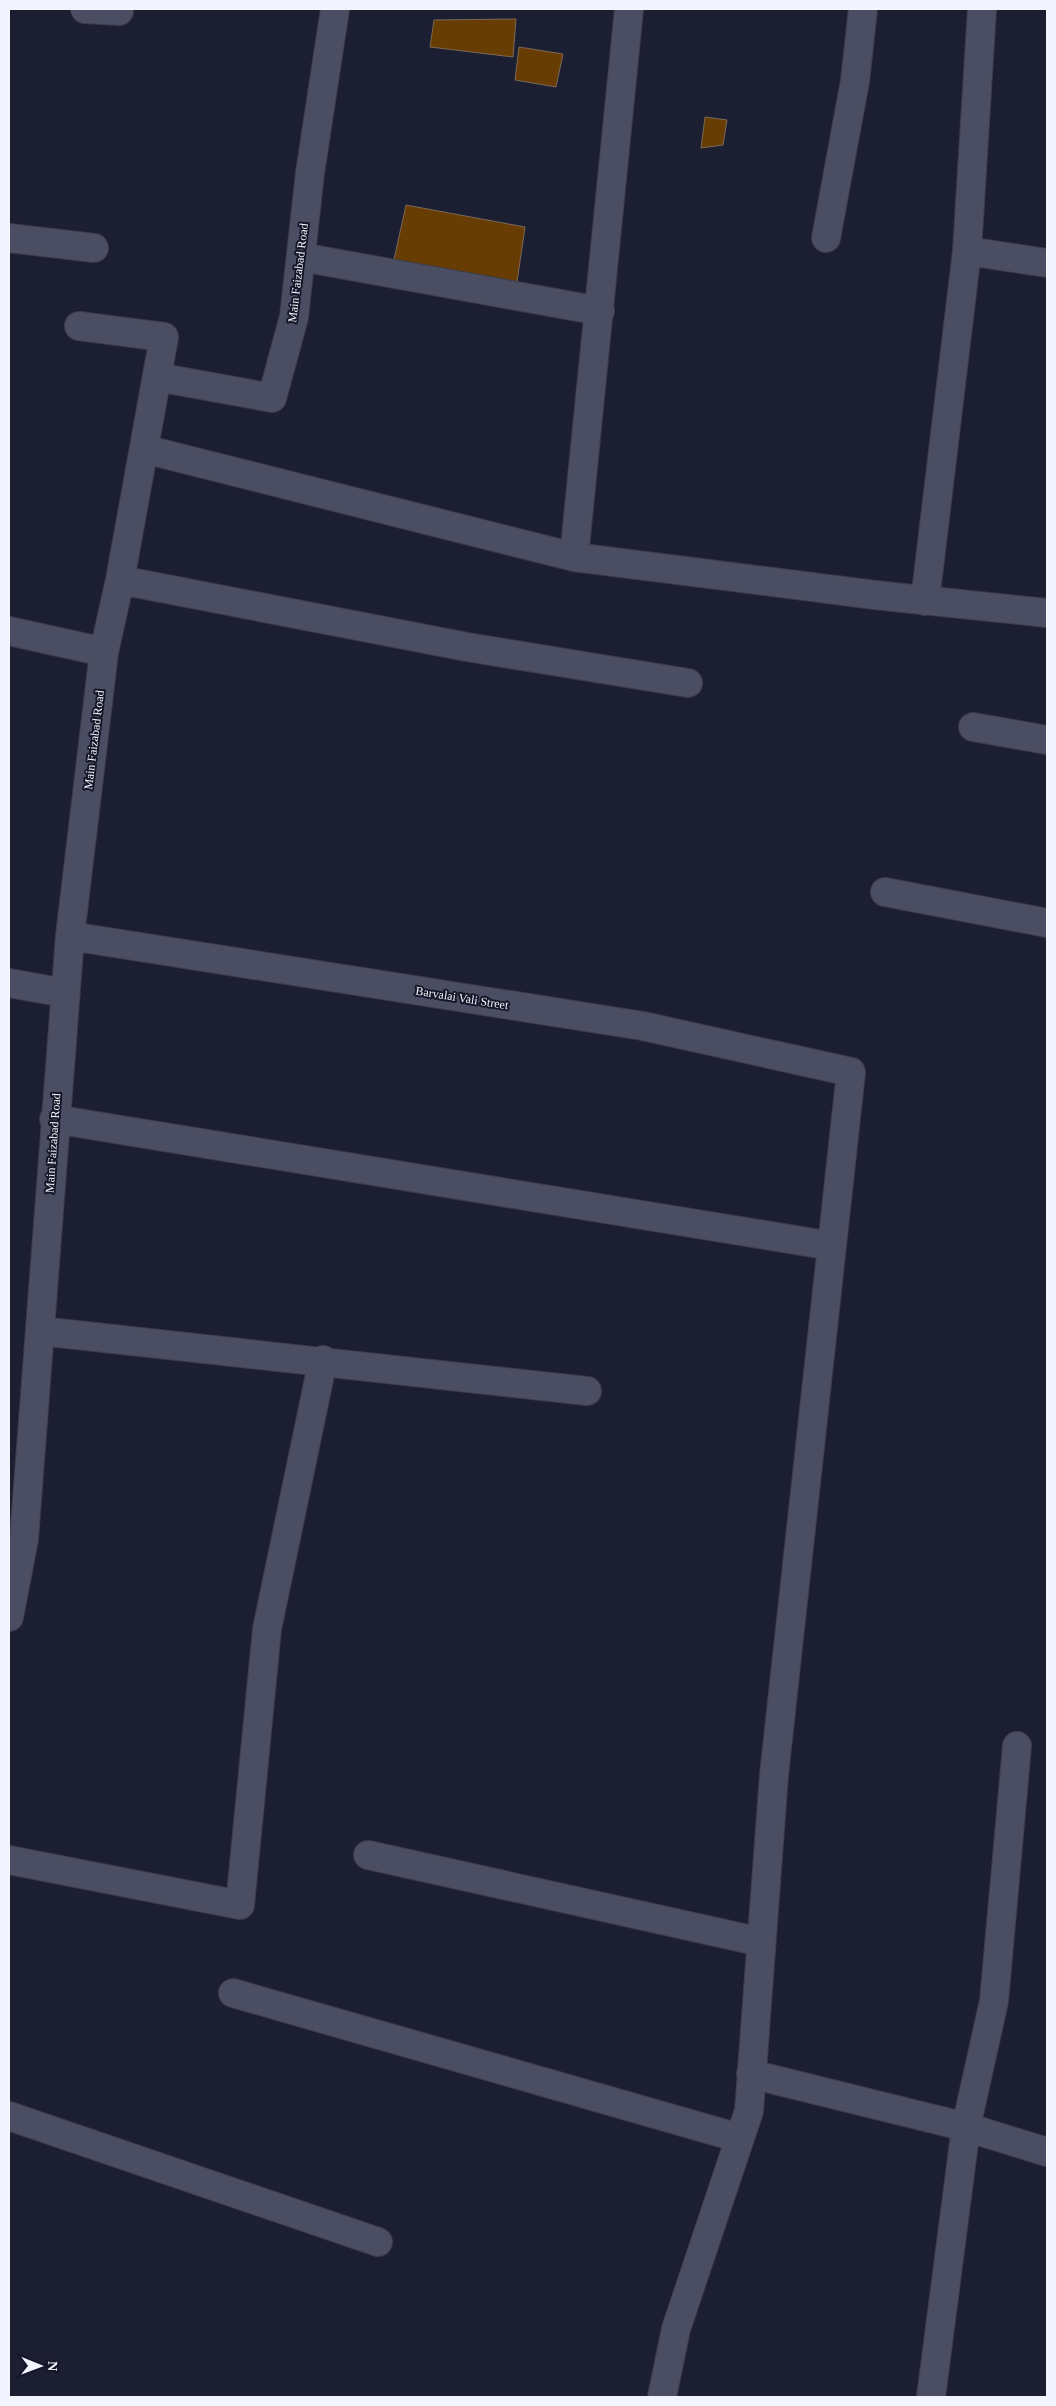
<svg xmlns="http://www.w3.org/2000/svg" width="1056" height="2406" font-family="'Times New Roman',serif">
  <rect width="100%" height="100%" fill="#1c1f31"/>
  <path fill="#673d04" stroke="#7b6958" d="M516 19 513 57 430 47 434 20Z
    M519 47 563 54 556 87 515 80Z
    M705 117 727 120 723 145 701 148Z
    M406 205 525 227 516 289 393 264Z"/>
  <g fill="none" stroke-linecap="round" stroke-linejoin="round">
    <defs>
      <path id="street" d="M85 9 119 11
        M9 238 94 248
        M826 238 855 81 863 9
        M967 251 1047 263
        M301 257 600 311
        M157 377 272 398 294 317 310 173 335 9
        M144 449 574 557 875 595 1047 613
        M574 557 629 9
        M120 580 467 647 688 683
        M925 601 967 251 982 9
        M9 631 104 652
        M973 727 1047 740
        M885 892 1047 923
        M70 936 643 1026 851 1072 774 1775 749 2111 676 2329 662 2397
        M9 983 65 993
        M54 1119 832 1246
        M40 1331 587 1391
        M9 1617 24 1539 70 936 104 652 120 580 164 337 79 326
        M368 1855 761 1942
        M9 1860 240 1905 267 1629 323 1360
        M233 1993 739 2138
        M751 2074 966 2127 1047 2152
        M9 2116 378 2242
        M931 2397 966 2127 994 2001 1017 1746"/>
    </defs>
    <use href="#street" stroke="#3b3c4b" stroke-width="30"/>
    <use href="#street" stroke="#4b4e63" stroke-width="28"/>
  </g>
  <g text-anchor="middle" stroke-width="4" stroke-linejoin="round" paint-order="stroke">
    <g font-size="12" fill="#f2f4fe" stroke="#131627">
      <text transform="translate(298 273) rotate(-83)" y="4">Main Faizabad Road</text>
      <text transform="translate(94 740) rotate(-83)" y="4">Main Faizabad Road</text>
      <text transform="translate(462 998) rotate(9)" y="4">Barvalai Vali Street</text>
      <text transform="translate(53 1143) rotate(-86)" y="4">Main Faizabad Road</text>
    </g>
  </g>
  <rect width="1056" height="2406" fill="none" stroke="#f2f4fe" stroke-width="20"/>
  <g transform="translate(40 2366) rotate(91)" stroke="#131627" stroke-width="4" paint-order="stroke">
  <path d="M0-4L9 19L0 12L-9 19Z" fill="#f2f4fe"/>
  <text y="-8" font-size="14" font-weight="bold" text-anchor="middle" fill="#f2f4fe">N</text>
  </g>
</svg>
